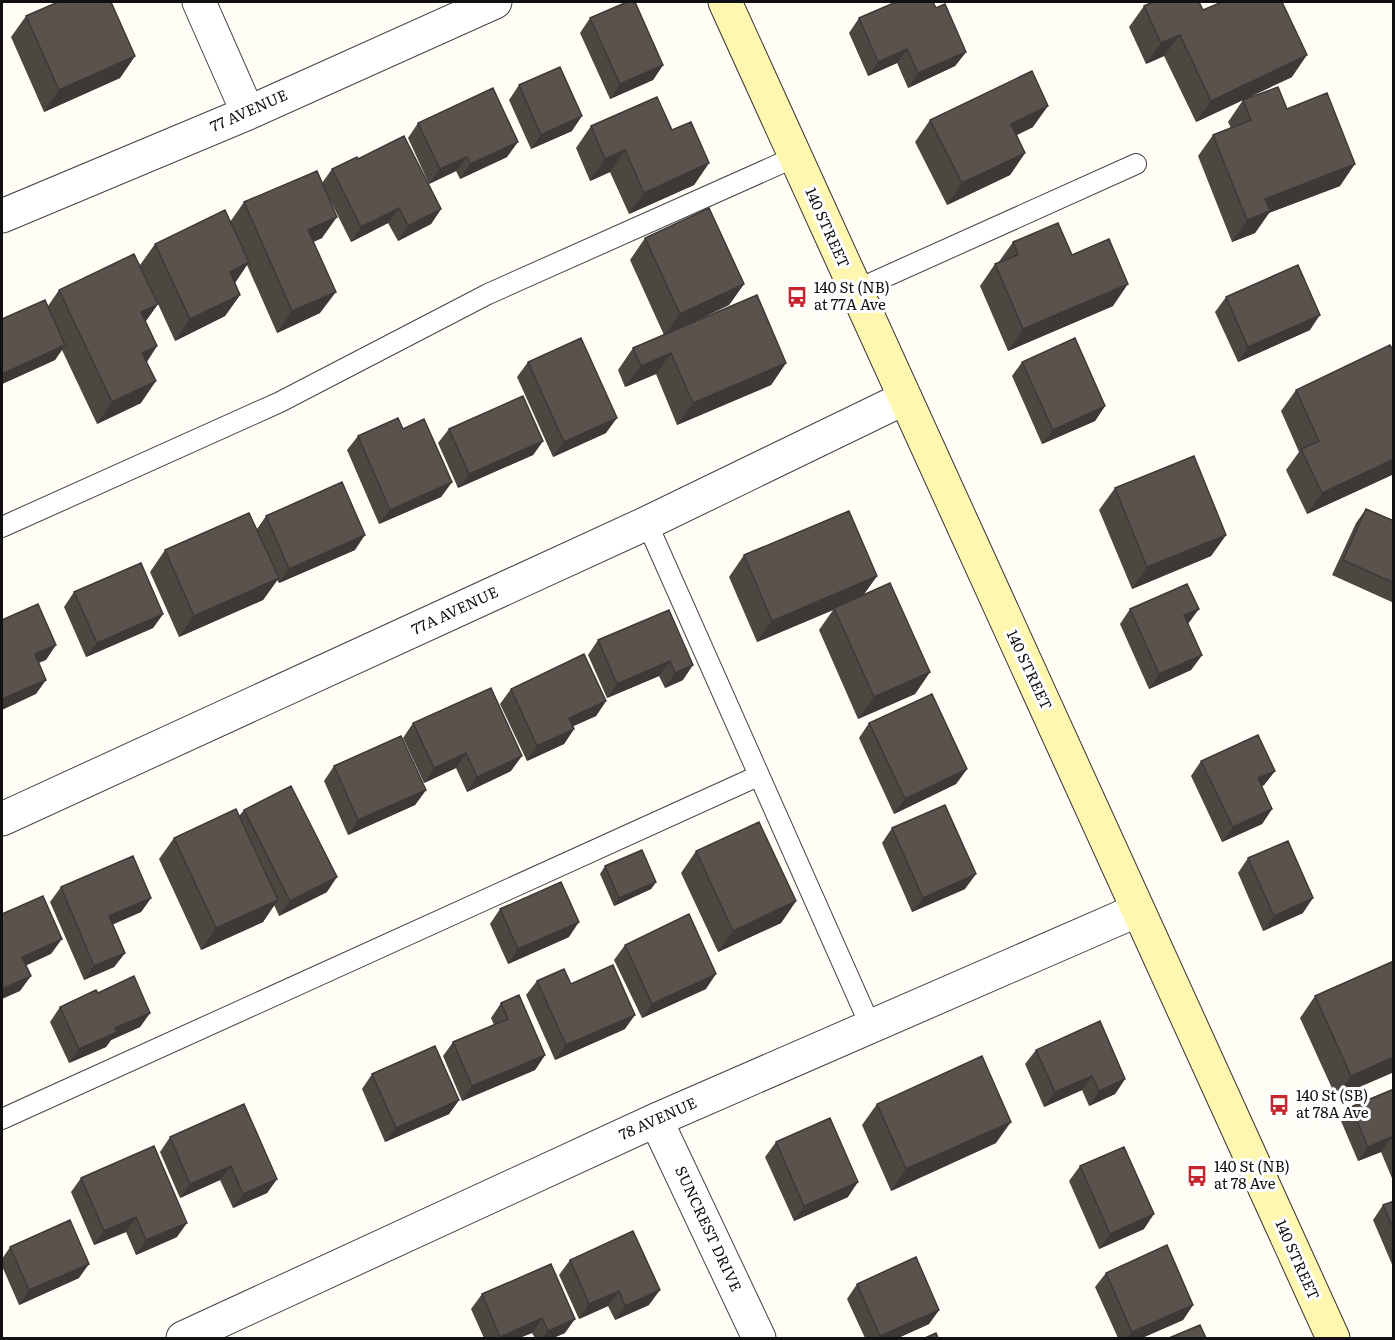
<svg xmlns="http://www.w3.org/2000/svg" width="1395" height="1340" font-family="Literata,serif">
  <rect width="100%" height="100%" fill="#fffdf5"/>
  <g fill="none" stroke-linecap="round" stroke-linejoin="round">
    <defs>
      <path id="lane" d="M856 290 1136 164
        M647 523 870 1025
        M2 527 280 402 488 294 795 157
        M2 1119 758 776"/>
      <path id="street" d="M199 2 248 113
        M2 216 248 113 495 2
        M2 819 647 523 905 398
        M656 1120 759 1338
        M183 1338 656 1120 1138 910"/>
      <path id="secondary" d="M725 2 1333 1338"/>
    </defs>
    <use href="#lane" stroke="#444" stroke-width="22"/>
    <use href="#street" stroke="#444" stroke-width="35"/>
    <use href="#secondary" stroke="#333" stroke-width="35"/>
    <use href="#lane" stroke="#fff" stroke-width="20"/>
    <use href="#street" stroke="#fff" stroke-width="33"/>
    <use href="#secondary" stroke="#fff6b0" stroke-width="33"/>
  </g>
  <path fill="#4d4742" d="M1144 6 1292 77 1196 122 1164 56 1146 64 1129 27Z
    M936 8 966 52 955 66 908 88 897 63 868 76 849 33 859 18Z
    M26 16 135 56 120 78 44 112 11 37Z
    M590 18 663 65 653 80 610 99 580 33Z
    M519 85 572 131 531 149 509 100Z
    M1243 100 1287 109 1340 186 1269 213 1255 233 1232 242 1198 156 1213 135 1231 128 1228 122Z
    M930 120 1033 127 1017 135 1025 153 1010 175 947 205 915 142Z
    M418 123 507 157 460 179 456 171 429 184 408 138Z
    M591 126 672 130 709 163 694 185 629 214 610 172 590 181 576 148Z
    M358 159 441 209 431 224 398 241 388 223 351 242 330 200 322 238 313 242 320 313 277 333 247 265 235 283 240 295 225 316 175 341 158 304 145 322 157 346 147 362 141 403 97 424 62 350 55 360 2 384V319L48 306 59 290 140 265 155 244 230 222 244 202 322 183 332 169Z
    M645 238 744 284 729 305 679 329 786 363 771 385 677 425 656 374 625 387 618 370 633 348 664 335 630 260Z
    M1013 242 1072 255 1113 306 1008 351 980 286 995 264 998 263Z
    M1226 297 1310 330 1238 362 1215 312Z
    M1394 352V474L1307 514 1286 470 1299 452 1281 411 1296 390Z
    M528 362 606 433 553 457 517 377Z
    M1022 362 1105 406 1095 421 1042 444 1012 376Z
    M403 429 452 482 441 497 379 524 347 450 358 436Z
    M449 429 543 441 533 455 458 488 438 443Z
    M1115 488 1226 535 1211 556 1132 589 1099 510Z
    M1366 509 1394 521V603L1332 575 1356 523Z
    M266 516 355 550 279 583 277 580 263 600 179 637 150 572 165 550 257 529Z
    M744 555 877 576 863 595 930 672 915 694 858 719 819 630 833 610 757 642 729 577Z
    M74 592 163 614 153 628 86 657 64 607Z
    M1130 609 1188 624 1202 655 1191 670 1149 689 1120 624Z
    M669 610 683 680 665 688 659 676 607 698 588 655 598 640Z
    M511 689 606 701 596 716 573 726 574 729 564 744 527 761 500 704Z
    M413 723 511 771 467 792 456 768 424 783 403 738Z
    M869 723 967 769 956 784 894 814 859 738Z
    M1201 761 1275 771 1264 785 1261 787 1272 809 1262 824 1222 842 1191 776Z
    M334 766 426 790 415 805 348 835 324 781Z
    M244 810 327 892 279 916 274 905 263 922 201 950 159 859 174 838 239 816Z
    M892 828 965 889 912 912 882 843Z
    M696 851 796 901 781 923 718 952 681 873Z
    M1248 858 1303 913 1263 931 1238 873Z
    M605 866 656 882 651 889 614 906 600 874Z
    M61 887 151 898 141 912 113 924 125 953 114 967 84 980 50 902Z
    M500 909 569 937 508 964 490 924Z
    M625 945 706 989 642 1018 614 960Z
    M537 981 571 984 625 1029 555 1060 526 995Z
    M98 993 150 1013 140 1027 111 1040 106 1047 69 1063 50 1022 60 1007Z
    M1315 996 1394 1072 1336 1097 1300 1018Z
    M501 1003 545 1055 535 1070 462 1101 443 1056 453 1042 494 1025 491 1018Z
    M1036 1050 1125 1079 1115 1094 1089 1106 1082 1090 1044 1107 1025 1064Z
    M372 1074 459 1100 449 1114 385 1142 362 1089Z
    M1394 1089V1183L1381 1152 1358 1161 1341 1121 1351 1107Z
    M877 1104 996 1143 891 1191 862 1125Z
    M170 1137 277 1179 267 1193 233 1208 220 1180 180 1198 160 1152Z
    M776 1142 848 1197 794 1221 765 1157Z
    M1080 1166 1144 1229 1099 1249 1069 1181Z
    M81 1178 177 1237 136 1255 126 1232 94 1245 71 1192Z
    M1394 1201V1269L1373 1220 1383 1205Z
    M10 1247 79 1278 19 1305 2 1266V1259Z
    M570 1260 649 1305 615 1320 608 1306 579 1319 559 1275Z
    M551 1264 565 1333 553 1338H535L532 1333 519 1338H484L471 1309 482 1294Z
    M1106 1273 1193 1305 1183 1320 1142 1338H1118L1095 1287Z
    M857 1284 939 1310 929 1324 898 1338H865L847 1299Z"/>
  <path fill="#3f3936" d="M1180 35 1164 56 1146 64 1161 43Z
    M907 49 897 63 868 76 878 62Z
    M966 52 955 66 908 88 918 73Z
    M1307 55 1292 77 1196 122 1211 101Z
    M135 56 120 78 44 112 59 90Z
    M663 65 653 80 610 99 620 84Z
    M1048 106 1033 127 996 145 1011 124Z
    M582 116 572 131 531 149 541 135Z
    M518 142 507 157 460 179 470 164Z
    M625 150 610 172 590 181 605 159Z
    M1025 153 1010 175 947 205 962 183Z
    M467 157 456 171 429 184 440 169Z
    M709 163 694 185 629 214 644 193Z
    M1355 164 1340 186 1269 213 1255 233 1232 242 1247 220 1265 199Z
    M399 208 388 223 351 242 361 227Z
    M441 209 431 224 398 241 408 226Z
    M337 217 322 238 293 251 308 230Z
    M249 262 234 284 230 272Z
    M744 284 729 305 665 335 680 314Z
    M1128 284 1113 306 1008 351 1023 329Z
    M336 292 320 313 277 333 292 311Z
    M240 295 225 316 175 341 190 319Z
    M158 304 143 325 141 312Z
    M1320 315 1310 330 1238 362 1248 347Z
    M65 345 55 360 2 384V374Z
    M157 346 142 368V353Z
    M671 353 656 374 625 387 641 366Z
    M786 363 771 385 677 425 693 403Z
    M156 381 141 403 97 424 112 402Z
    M1105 406 1095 421 1042 444 1053 430Z
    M617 418 606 433 553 457 564 442Z
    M543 441 533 455 458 488 469 474Z
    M1394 459V474L1307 514 1322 493Z
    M452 482 441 497 379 524 390 510Z
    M365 535 355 550 279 583 289 569Z
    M1226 535 1211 556 1132 589 1147 567Z
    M877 576 862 597 834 608 833 610 757 642 772 621Z
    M279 578 263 600 179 637 194 616Z
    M1199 609 1188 624 1184 615Z
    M163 614 153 628 86 657 97 643Z
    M56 645 46 660 24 669 35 654Z
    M1202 655 1191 670 1149 689 1159 674Z
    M670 661 659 676 607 698 617 684Z
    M693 665 683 680 665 688 675 673Z
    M930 672 915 694 858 719 874 697Z
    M46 680 36 694 2 710V699Z
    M606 701 596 716 558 733 569 718Z
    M574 729 564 744 527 761 537 746Z
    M466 753 456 768 424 783 434 768Z
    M522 756 511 771 467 792 477 777Z
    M967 769 956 784 894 814 905 799Z
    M1275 771 1264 785 1247 793 1258 778Z
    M426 790 415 805 348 835 358 820Z
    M1272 809 1262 824 1222 842 1233 827Z
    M976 874 965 889 912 912 923 898Z
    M337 877 327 892 279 916 290 901Z
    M656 882 651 889 614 906 619 898Z
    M151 898 141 912 98 931 109 916Z
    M1313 898 1303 913 1263 931 1274 916Z
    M278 900 263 922 201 950 216 928Z
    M796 901 781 923 718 952 733 931Z
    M579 922 569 937 508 964 518 949Z
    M62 939 51 954 12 972 22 957Z
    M125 953 114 967 84 980 94 966Z
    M716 974 706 989 642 1018 652 1004Z
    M31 976 20 991 2 999V989Z
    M150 1013 140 1027 111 1040 106 1047 69 1063 79 1049 115 1028Z
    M635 1015 625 1029 555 1060 566 1045Z
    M545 1055 535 1070 462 1101 472 1086Z
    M1394 1057V1072L1336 1097 1351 1076Z
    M1092 1076 1082 1090 1044 1107 1055 1092Z
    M1125 1079 1115 1094 1089 1106 1099 1091Z
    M459 1100 449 1114 385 1142 396 1128Z
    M1011 1122 996 1143 891 1191 906 1169Z
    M1391 1137 1381 1152 1358 1161 1368 1147Z
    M231 1166 220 1180 180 1198 190 1184Z
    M277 1179 267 1193 233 1208 243 1194Z
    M858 1182 848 1197 794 1221 804 1206Z
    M1154 1214 1144 1229 1099 1249 1110 1234Z
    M136 1217 126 1232 94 1245 104 1231Z
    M187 1223 177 1237 136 1255 146 1240Z
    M89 1264 79 1278 19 1305 29 1290Z
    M660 1290 649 1305 615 1320 625 1306Z
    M619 1291 608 1306 579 1319 589 1304Z
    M1193 1305 1183 1320 1142 1338H1128L1132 1332Z
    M939 1310 929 1324 898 1338H879L880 1336Z
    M542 1318 532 1333 519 1338H499L500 1337Z
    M575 1319 565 1333 553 1338H542L548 1331Z"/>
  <path fill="#5a524d" stroke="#3f3936" stroke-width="1.5" d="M58 2H111L135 56 59 90 26 16Z
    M627 2H635L663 65 620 84 590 18Z
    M896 2H933L936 8 945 4 966 52 918 73 907 49 878 62 859 18Z
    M1153 2H1199L1203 10 1222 2H1282L1307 55 1211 101 1180 35 1161 43 1144 6Z
    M560 67 582 116 541 135 519 85Z
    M1032 71 1048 106 1011 124 1025 153 962 183 930 120Z
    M1278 87 1287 109 1327 93 1355 164 1265 199 1270 211 1247 220 1213 135 1251 120 1243 100Z
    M493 88 518 142 470 164 467 157 440 169 418 123Z
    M657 97 672 130 691 122 709 163 644 193 625 150 605 159 591 126Z
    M404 136 441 209 408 226 399 208 361 227 332 169 357 157 358 159Z
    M317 171 337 217 308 230 336 292 292 311 244 202Z
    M709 208 744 284 680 314 645 238Z
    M225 210 249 262 230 272 240 295 190 319 155 244Z
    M1058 223 1072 255 1109 239 1128 284 1023 329 995 264 1018 255 1013 242Z
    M134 254 158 304 141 312 157 346 142 353 156 381 112 402 59 290Z
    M1298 265 1320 315 1248 347 1226 297Z
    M757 295 786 363 693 403 671 353 641 366 633 348Z
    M45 300 65 345 2 374V319Z
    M581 338 617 418 564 442 528 362Z
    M1075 338 1105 406 1053 430 1022 362Z
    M1390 345 1394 352V459L1322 493 1301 449 1319 441 1296 390Z
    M523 396 543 441 469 474 449 429Z
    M398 418 403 429 424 419 452 482 390 510 358 436Z
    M1194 456 1226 535 1147 567 1115 488Z
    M342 482 365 535 289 569 266 516Z
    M1366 509 1394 521V583L1343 560Z
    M849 511 877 576 772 621 744 555Z
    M249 513 279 578 194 616 165 550Z
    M141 563 163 614 97 643 74 592Z
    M890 583 930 672 874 697 834 608Z
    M1187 584 1199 609 1184 615 1202 655 1159 674 1130 609Z
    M38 604 56 645 35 654 46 680 2 699V620Z
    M669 610 693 665 675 673 670 661 617 684 598 640Z
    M584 654 606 701 569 718 574 729 537 746 511 689Z
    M491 688 522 756 477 777 466 753 434 768 413 723Z
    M932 694 967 769 905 799 869 723Z
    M1258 735 1275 771 1258 778 1272 809 1233 827 1201 761Z
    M401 736 426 790 358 820 334 766Z
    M291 786 337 877 290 901 244 810Z
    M945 805 976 874 923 898 892 828Z
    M236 809 278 900 216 928 174 838Z
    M759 822 796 901 733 931 696 851Z
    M1288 841 1313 898 1274 916 1248 858Z
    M642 850 656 882 619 898 605 866Z
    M133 856 151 898 109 916 125 953 94 966 61 887Z
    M561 882 579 922 518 949 500 909Z
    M43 896 62 939 22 957 31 976 2 989V914Z
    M689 914 716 974 652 1004 625 945Z
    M1394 961V1057L1351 1076 1315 996Z
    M613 965 635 1015 566 1045 537 981 564 969 571 984Z
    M134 976 150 1013 115 1028 117 1032 79 1049 60 1007 96 990 98 993Z
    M519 995 545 1055 472 1086 453 1042 508 1019 501 1003Z
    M1100 1021 1125 1079 1099 1091 1092 1076 1055 1092 1036 1050Z
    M435 1046 459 1100 396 1128 372 1074Z
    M982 1056 1011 1122 906 1169 877 1104Z
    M1394 1089V1143L1391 1137 1368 1147 1351 1107Z
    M244 1104 277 1179 243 1194 231 1166 190 1184 170 1137Z
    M830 1118 858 1182 804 1206 776 1142Z
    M154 1146 187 1223 146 1240 136 1217 104 1231 81 1178Z
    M1124 1147 1154 1214 1110 1234 1080 1166Z
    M1394 1201V1230L1383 1205Z
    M70 1220 89 1264 29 1290 10 1247Z
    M633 1231 660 1290 625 1306 619 1291 589 1304 570 1260Z
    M1167 1245 1193 1305 1132 1332 1106 1273Z
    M916 1257 939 1310 880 1336 857 1284Z
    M551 1264 575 1319 548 1331 542 1318 500 1337 482 1294Z
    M1200 1325 1206 1338H1169Z
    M936 1333 938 1338H925Z"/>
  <defs>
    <symbol id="bus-bare" viewBox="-9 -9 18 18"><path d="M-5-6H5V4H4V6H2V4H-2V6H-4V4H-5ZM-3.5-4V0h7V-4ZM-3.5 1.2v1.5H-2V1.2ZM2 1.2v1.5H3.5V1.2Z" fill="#c4262e" stroke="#fff" stroke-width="2.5" paint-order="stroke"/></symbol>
  </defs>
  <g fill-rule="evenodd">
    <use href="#bus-bare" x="782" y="282" width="30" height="30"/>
    <use href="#bus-bare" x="1264" y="1090" width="30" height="30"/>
    <use href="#bus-bare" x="1182" y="1161" width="30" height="30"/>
  </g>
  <g text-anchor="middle" stroke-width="6" stroke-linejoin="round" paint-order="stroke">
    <g font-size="15" fill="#111" stroke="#fff">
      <text transform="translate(249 111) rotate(-24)" y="5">77 AVENUE</text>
      <text transform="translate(827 228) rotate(66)" y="5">140 STREET</text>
      <text transform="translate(455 611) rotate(-25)" y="5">77A AVENUE</text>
      <text transform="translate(1029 670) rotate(65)" y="5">140 STREET</text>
      <text transform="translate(658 1119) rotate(-24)" y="5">78 AVENUE</text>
      <text transform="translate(708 1229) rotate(65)" y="5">SUNCREST DRIVE</text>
      <text transform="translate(1297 1260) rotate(66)" y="5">140 STREET</text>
    </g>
    <g font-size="15" fill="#111" stroke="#fff" text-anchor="start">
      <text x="814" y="293">140 St (NB)<tspan x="814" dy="17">at 77A Ave</tspan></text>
      <text x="1296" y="1101">140 St (SB)<tspan x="1296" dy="17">at 78A Ave</tspan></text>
      <text x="1214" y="1172">140 St (NB)<tspan x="1214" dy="17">at 78 Ave</tspan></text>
    </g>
  </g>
  <rect width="1395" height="1340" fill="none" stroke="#111111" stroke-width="6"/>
</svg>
